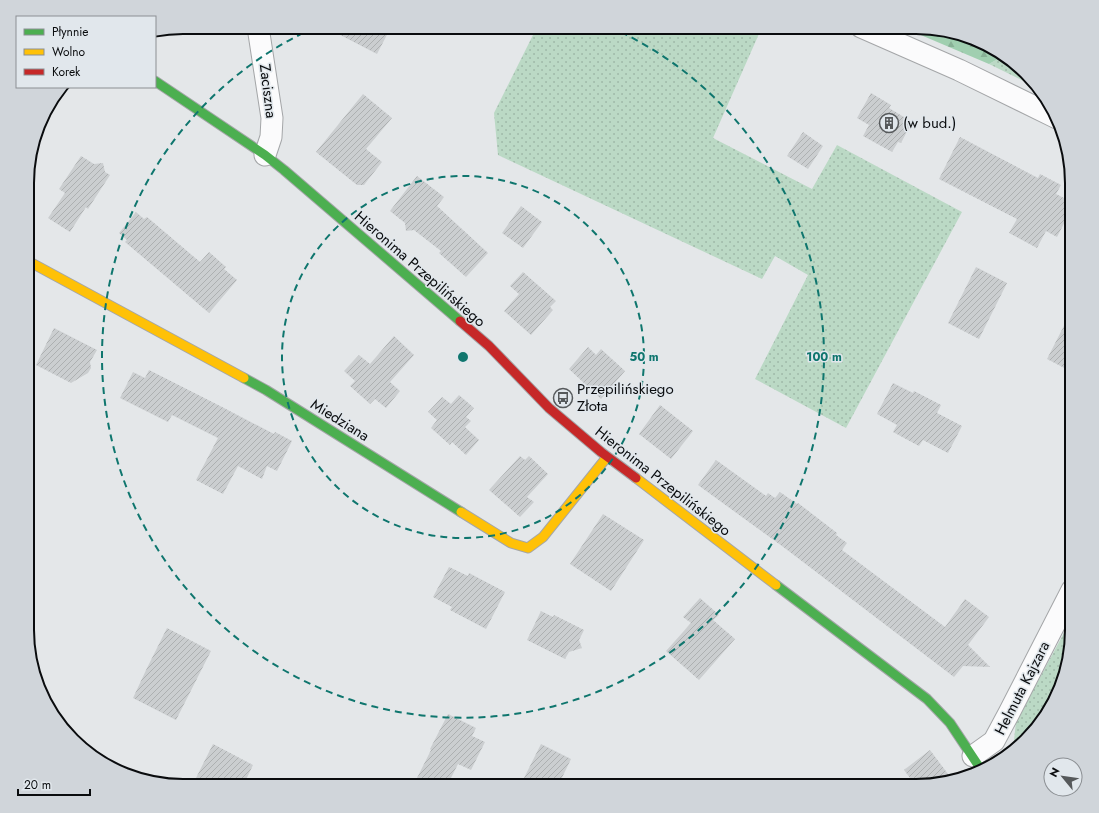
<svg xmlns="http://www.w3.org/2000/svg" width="1099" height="813" font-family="Jost,sans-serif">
  <defs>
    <pattern id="grass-dots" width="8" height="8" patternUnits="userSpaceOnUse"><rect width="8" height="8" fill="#bbd9c5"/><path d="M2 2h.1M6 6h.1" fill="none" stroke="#9fb9a8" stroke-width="1.8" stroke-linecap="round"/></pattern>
    <pattern id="forest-firs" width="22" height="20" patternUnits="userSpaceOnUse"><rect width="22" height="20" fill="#a0cfb0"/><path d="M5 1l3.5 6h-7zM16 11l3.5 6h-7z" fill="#88b196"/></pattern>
    <pattern id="building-hatch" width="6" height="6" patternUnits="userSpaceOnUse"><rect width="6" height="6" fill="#cbced0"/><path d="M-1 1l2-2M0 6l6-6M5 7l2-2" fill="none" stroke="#adb0b1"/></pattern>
  </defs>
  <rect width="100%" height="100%" fill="#e4e7e9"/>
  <path fill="url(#grass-dots)" d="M537 27H762L713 138 812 189 837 145 962 212 846 428 755 379 808 275 775 256 762 279 498 155 494 113Z
    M1003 56 1019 66 1034 86 989 64Z
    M1072 627V640L1060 690 1033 733 1013 749 1016 722 1065 631Z"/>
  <path fill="url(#forest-firs)" d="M902 27H926L975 39 1003 56 989 64Z"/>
  <path fill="url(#building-hatch)" d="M325 27H391L377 54Z
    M871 93 891 105 889 108 912 122 901 143 898 142 892 152 863 136 869 125 857 118Z
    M363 94 392 118 366 149 382 162 364 185H357L316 152Z
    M803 132 823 146 808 169 787 156Z
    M960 137 1038 178 1040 174 1061 185 1056 194 1072 202V208L1057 237 1046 231 1037 248 1009 233 1017 219 939 179Z
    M81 156 94 164 103 163 105 172 110 175 88 209 86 207 70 232 48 218 65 193 59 189Z
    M417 176 444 197 437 206 488 253 466 277 439 253 441 251 414 230 406 231 405 223 390 211Z
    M521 206 542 222 523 248 502 233Z
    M136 212 144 219 147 217 200 262 209 252 226 267 224 269 237 280 209 313 125 242 127 240 119 233Z
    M976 267 1007 283 979 339 948 323Z
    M523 272 556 301 550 307 553 310 531 335 504 311 519 294 510 286Z
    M1072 310V372L1047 359Z
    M54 328 97 350 90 362 91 368 88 373 71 383 36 365Z
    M394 336 414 355 390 382 400 391 386 408 375 399 370 404 350 386 355 381 344 371 359 355 370 364Z
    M588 347 596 355 601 349 625 371 601 399 569 369Z
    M149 370 224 408 274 434 275 432 292 441 277 471 267 466 262 479 238 466 223 494 196 480 218 438 172 415 168 422 120 398 133 372 145 378Z
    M893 383 913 393 914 391 941 405 937 413 962 426 948 453 923 440 919 446 893 432 897 425 877 414Z
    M459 395 474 408 466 417 471 421 465 427 479 440 466 455 452 442 450 445 431 428 437 420 428 412 442 397 451 404Z
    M660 405 693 431 671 459 639 434Z
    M520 456 525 460 529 456 548 474 527 497 534 502 520 517 489 490Z
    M716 460 766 496 768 493 775 498 780 492 797 504 798 503 837 533 836 535 847 543 842 550 945 627 965 599 989 617 968 645 990 667 963 666 954 677 786 549 698 485Z
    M603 514 644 540 611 591 570 564Z
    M449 567 468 576 469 573 505 592 486 629 450 610 452 607 433 597Z
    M700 598 719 615 713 620 735 639 699 680 666 651 691 623 683 617Z
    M541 611 553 617 554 615 584 630 579 640 582 648 569 652 565 659 527 640Z
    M167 628 211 651 176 720 133 698 147 668Z
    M448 714 476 728 472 736 485 742 471 770 458 764 447 786H413L431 750 430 749Z
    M213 744 253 765 243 786H192Z
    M541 744 571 759 558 786H520Z
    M930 750 951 778 916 786 904 770Z"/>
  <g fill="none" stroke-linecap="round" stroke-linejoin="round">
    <defs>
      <path id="street" d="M258 27 272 118 271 137 265 155
        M861 27 959 70 1057 118
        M973 756 994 741 1009 713 1072 590"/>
      <path id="fast" d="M155 81 265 155 284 170 460 321
        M244 378 266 390 461 512
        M776 585 927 699 950 723 982 771"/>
      <path id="slow" d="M28 261 244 378
        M636 478 776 585
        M461 512 511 543 528 548 543 537 607 457"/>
      <path id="jam" d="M460 321 489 346 549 408 601 452 636 478"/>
    </defs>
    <use href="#street" stroke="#a4a6a8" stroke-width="23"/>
    <use href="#fast" stroke="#a4a6a8" stroke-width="11"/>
    <use href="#slow" stroke="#a4a6a8" stroke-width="11"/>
    <use href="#jam" stroke="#a4a6a8" stroke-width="11"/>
    <use href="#street" stroke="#fbfbfc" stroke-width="21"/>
    <use href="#fast" stroke="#4caf50" stroke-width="9"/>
    <use href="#slow" stroke="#ffc107" stroke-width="9"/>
    <use href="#jam" stroke="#c62828" stroke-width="9"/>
  </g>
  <g fill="none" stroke="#0f766e" stroke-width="2" stroke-dasharray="7 5">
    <circle cx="463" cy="357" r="181"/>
    <path d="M610 27A361 361 0 1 1 316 27"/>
  </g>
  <defs>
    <symbol id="building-ring" viewBox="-11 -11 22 22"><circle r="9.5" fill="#e1e7ec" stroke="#56595b" stroke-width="1.5"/><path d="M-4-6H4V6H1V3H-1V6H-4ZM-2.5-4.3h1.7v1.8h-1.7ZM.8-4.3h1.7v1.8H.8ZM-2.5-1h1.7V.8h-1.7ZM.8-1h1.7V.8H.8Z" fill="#56595b"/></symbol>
    <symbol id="bus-ring" viewBox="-11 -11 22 22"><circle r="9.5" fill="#e1e7ec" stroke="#56595b" stroke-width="1.5"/><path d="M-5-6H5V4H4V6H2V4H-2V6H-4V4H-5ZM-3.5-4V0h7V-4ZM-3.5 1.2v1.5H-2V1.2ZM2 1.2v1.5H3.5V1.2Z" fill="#56595b"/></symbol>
  </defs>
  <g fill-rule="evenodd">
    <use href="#building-ring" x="878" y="112" width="22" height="22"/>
    <use href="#bus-ring" x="552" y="387" width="22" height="22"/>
  </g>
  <g text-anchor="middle" stroke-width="3" stroke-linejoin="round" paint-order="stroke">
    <g font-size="15" fill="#0a0c0e" stroke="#e1e7ec">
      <text transform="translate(268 91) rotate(83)" y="5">Zaciszna</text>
      <text transform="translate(420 269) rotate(41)" y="5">Hieronima Przepilińskiego</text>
      <text transform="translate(340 420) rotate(32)" y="5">Miedziana</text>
      <text transform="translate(663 481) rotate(38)" y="5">Hieronima Przepilińskiego</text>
      <text transform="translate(1022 688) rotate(-63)" y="5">Helmuta Kajzara</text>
    </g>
    <g font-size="15" fill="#0a0c0e" stroke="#e1e7ec" text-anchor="start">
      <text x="903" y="128">(w bud.)</text>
      <text x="577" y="394">Przepilińskiego<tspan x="577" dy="17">Złota</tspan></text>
    </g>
  </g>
  <path d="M0 0H1099V813H0ZM183 34H916A149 149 0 0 1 1065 183V630A149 149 0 0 1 916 779H183A149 149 0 0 1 34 630V183A149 149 0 0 1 183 34Z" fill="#d0d5da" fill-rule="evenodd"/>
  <path fill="none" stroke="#0a0c0e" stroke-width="2" d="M183 34H916A149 149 0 0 1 1065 183V630A149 149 0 0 1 916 779H183A149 149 0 0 1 34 630V183A149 149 0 0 1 183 34Z"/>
  <circle cx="463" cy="357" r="6" fill="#0f766e" stroke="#e1e7ec" stroke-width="2"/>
  <g font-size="12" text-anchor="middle" font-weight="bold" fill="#0f766e" stroke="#e1e7ec" stroke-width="3" stroke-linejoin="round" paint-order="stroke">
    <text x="644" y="361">50 m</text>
    <text x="824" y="361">100 m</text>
  </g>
  <rect x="16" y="16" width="140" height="72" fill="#e1e7ec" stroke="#8b8f93"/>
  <rect x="24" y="29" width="20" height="6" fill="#4caf50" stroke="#8b8f93"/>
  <text x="52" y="36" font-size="12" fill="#0a0c0e">Płynnie</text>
  <rect x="24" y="49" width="20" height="6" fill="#ffc107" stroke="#8b8f93"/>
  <text x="52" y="56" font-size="12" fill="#0a0c0e">Wolno</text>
  <rect x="24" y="69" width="20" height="6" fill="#c62828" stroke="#8b8f93"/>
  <text x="52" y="76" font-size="12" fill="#0a0c0e">Korek</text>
  <g transform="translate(1063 777) rotate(299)"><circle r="19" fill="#e1e7ec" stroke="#8b8f93"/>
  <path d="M0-3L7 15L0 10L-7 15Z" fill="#56595b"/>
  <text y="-6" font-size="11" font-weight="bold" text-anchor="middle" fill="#0a0c0e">N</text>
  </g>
  <path d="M18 789v6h72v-6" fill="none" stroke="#0a0c0e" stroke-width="2"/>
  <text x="24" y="789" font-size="12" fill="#0a0c0e" stroke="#e1e7ec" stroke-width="3" paint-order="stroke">20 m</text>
</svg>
